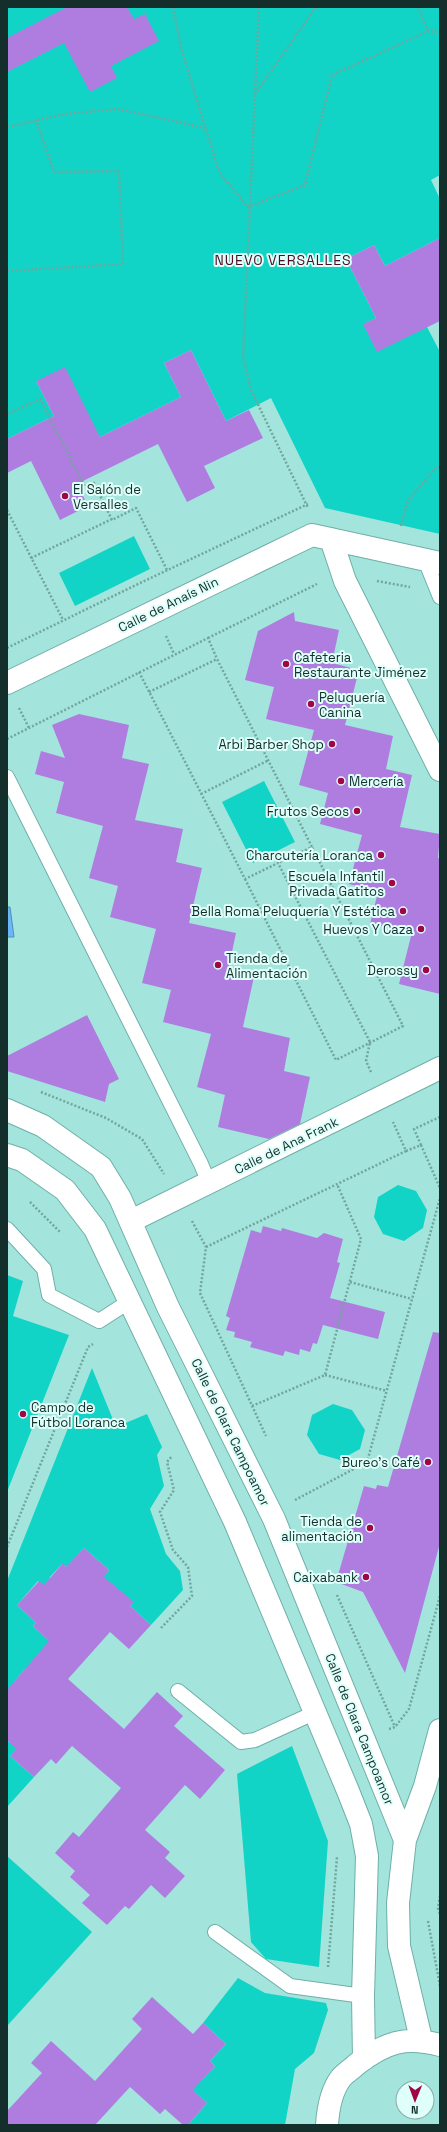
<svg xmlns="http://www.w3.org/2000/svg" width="447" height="2132" font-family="'Space Grotesk',sans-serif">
  <rect width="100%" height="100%" fill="#a3e5dc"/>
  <path fill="#12d4c6" d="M7 7H440V175L431 180 440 199V238L385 266 374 245 346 259 376 318 364 324 427 327 440 352V534L325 508 271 398 226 421 191 350 164 363 181 397 100 437 36 381 54 416 7 439Z
    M134 536 150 569 75 606 59 573Z
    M264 781 295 842 253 863 222 802Z
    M398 1185 416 1191 427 1210 423 1228 404 1241 383 1234 374 1217 378 1197Z
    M7 1275 23 1281 13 1316 69 1335 7 1492Z
    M92 1368 116 1427 147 1414 162 1447 157 1455 164 1486 150 1509 166 1554 180 1571 183 1590 151 1625 130 1606 133 1602 100 1581 109 1570 84 1548 67 1567 62 1564 50 1577 47 1588 38 1581 17 1605 36 1623 33 1626 47 1639 58 1643 31 1674 25 1669 14 1682 17 1684 10 1692 7 1689V1581Z
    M333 1404 352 1410 365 1430 360 1449 340 1460 319 1454 307 1435 312 1415Z
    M7 1740 10 1743 20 1745 10 1756 34 1777 7 1807Z
    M292 1746 328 1841 319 1967 266 1959 251 1942 237 1774Z
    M7 1856 92 1932 7 2026Z
    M238 1978 265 1993 326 2003 328 2010 314 2053 295 2069 285 2125H188L207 2103 187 2085 201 2081 215 2066 210 2061 226 2044 203 2023Z"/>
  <path fill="#6cb7f7" stroke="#518eba" d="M7 907H10L14 937H7Z"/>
  <path fill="#af7de0" d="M67 7H127L134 19 145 14 159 41 111 66 117 78 90 92 64 43 7 72V38Z
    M440 238V321L377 352 363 324 376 318 346 259 374 245 385 266Z
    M191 350 226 421 249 410 263 438 204 466 215 488 187 502 158 444 77 484 88 506 60 520 31 461 7 473V439L54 416 36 381 65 367 100 437 181 397 164 363Z
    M294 612 295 621 339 630 332 663 359 670 345 725 393 736 386 769 412 775 400 827 440 834 438 858H440V994L399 984 412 932 370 924 378 892 349 884 362 835 320 824 328 793 299 785 314 730 266 719 274 687 245 680 258 631Z
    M79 714 129 725 122 758 149 764 135 820 183 829 176 862 202 868 189 923 236 933 229 966 255 972 243 1027 290 1038 284 1071 310 1077 300 1124 269 1139 218 1127 225 1095 197 1087 211 1034 163 1022 171 990 142 983 156 929 110 917 118 886 89 878 103 826 56 813 64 782 35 774 41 751 65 758 52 725Z
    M87 1015 119 1079 109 1084 105 1102 7 1071V1056Z
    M263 1226 281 1231 282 1228 317 1238 324 1233 343 1239 337 1262 340 1263 330 1298 385 1312 378 1339 323 1325 317 1344 313 1343 310 1352 300 1349 299 1355 285 1351 283 1356 250 1347 252 1342 234 1337 235 1332 226 1330 230 1318 226 1316 251 1230 261 1233Z
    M433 1332 440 1333V1543L405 1673 363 1592 336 1582 364 1486 376 1489 377 1485 388 1487Z
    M84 1548 109 1570 104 1577 134 1602 130 1606 151 1625 129 1649 110 1632 68 1679 124 1729 157 1692 183 1716 174 1726 225 1770 200 1799 185 1785 145 1830 170 1852 165 1858 185 1876 165 1898 151 1885 129 1909 125 1906 107 1925 82 1903 90 1895 70 1877 75 1871 55 1853 73 1832 79 1837 121 1788 72 1746 56 1764 51 1759 34 1777 10 1756 16 1749 7 1740V1690L49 1641 33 1626 36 1623 17 1605 39 1581 44 1585 63 1563 66 1567Z
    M152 1997 193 2034 203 2023 226 2044 210 2061 215 2066 193 2090 207 2103 188 2125H183L165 2109 160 2114 130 2087 95 2125H7V2111L42 2073 31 2063 51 2041 95 2081 142 2029 132 2019Z"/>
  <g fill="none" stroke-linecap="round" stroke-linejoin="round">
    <defs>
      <path id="lane" d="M425 560 440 597
        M7 777 201 1164 209 1183
        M7 1229 44 1269 49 1295 99 1321 130 1301
        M178 1691 241 1742 255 1740 314 1713
        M215 1932 290 1986 363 1996"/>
      <path id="street" d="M331 539 345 581 440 770
        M7 683 312 535 440 563
        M131 1221 440 1068"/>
      <path id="secondary" d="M7 1110 43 1126 101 1167 120 1198 168 1307 274 1519 405 1840 398 1903 399 1946 421 2039
        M7 1155 22 1160 65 1190 95 1229 235 1522 348 1791 361 1824 367 1856 363 1996 364 2059
        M405 1840 425 1786 440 1730
        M327 2125C328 2109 331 2091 341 2078 345 2073 352 2069 357 2064 386 2042 405 2036 440 2045"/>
    </defs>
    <use href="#lane" stroke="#6fafa7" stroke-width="16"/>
    <use href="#street" stroke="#6fafa7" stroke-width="24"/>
    <use href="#secondary" stroke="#6fafa7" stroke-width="24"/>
    <path stroke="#71a59e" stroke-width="2.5" stroke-dasharray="2 2" stroke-linecap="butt" d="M173 7 181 48 219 172 248 207 305 185 332 75 428 31 440 32
      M259 7 243 357 251 390 308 508
      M418 7 428 31
      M255 94 316 7
      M7 127 65 114 119 109 205 128
      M7 271 123 264 119 171 54 172 36 120
      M7 283V293
      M7 414 40 399 85 487 94 483 112 520 136 508 167 570
      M7 510 63 620
      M401 526 408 500 435 469 440 467
      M31 558 112 519
      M377 581 410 587
      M140 583 308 504
      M166 636 174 654
      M208 638 317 584
      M7 648 140 583
      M139 672 245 879 278 863 370 1042 366 1061 371 1072
      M149 692 217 659 312 847 278 863
      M19 708 29 728
      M7 739 208 638 217 659
      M201 794 269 760
      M245 879 336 1060 403 1026 312 847
      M41 1092 106 1118 142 1139 164 1174
      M421 1145 414 1129 440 1117
      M406 1151 421 1145 440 1188
      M30 1202 60 1232
      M192 1221 206 1247 200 1293 266 1436
      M206 1247 406 1151 393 1122
      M350 1282 412 1299
      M325 1375 387 1391
      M252 1406 325 1375 361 1239 337 1184
      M295 1500 367 1462 440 1198
      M7 1547 88 1347 93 1344
      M337 1595 395 1727
      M161 1628 192 1596 188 1567 173 1550 160 1512 174 1490 167 1462 172 1456
      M389 1729 395 1727 409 1709 440 1596
      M440 1896 438 1908 440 1914
      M428 1921 440 1986
      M328 1967 337 1857"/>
    <use href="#lane" stroke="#fff" stroke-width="14"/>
    <use href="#street" stroke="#fff" stroke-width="22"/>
    <use href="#secondary" stroke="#fff" stroke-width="22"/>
  </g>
  <g fill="#a00547" stroke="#dffffa" stroke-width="1.5">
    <circle cx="65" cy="496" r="4"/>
    <circle cx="286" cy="664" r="4"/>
    <circle cx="311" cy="704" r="4"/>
    <circle cx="332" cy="744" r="4"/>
    <circle cx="341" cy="781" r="4"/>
    <circle cx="357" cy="811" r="4"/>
    <circle cx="381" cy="855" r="4"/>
    <circle cx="392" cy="883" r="4"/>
    <circle cx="403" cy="911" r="4"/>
    <circle cx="421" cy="929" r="4"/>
    <circle cx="218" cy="965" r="4"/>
    <circle cx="426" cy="970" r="4"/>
    <circle cx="23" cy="1414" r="4"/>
    <circle cx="428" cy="1462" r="4"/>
    <circle cx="370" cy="1528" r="4"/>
    <circle cx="366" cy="1577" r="4"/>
  </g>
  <g text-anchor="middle" stroke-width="4" stroke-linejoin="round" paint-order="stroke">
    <g font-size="13" fill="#132e2b" stroke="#dffffa" text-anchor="end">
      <text x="73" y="494" text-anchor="start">El Salón de<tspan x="73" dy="15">Versalles</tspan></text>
      <text x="294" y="662" text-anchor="start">Cafeteria<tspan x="294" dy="15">Restaurante Jiménez</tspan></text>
      <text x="319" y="702" text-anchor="start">Peluquería<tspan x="319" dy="15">Canina</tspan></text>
      <text x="324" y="749">Arbi Barber Shop</text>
      <text x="349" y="786" text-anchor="start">Mercería</text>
      <text x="349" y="816">Frutos Secos</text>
      <text x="373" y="860">Charcutería Loranca</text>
      <text x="384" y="881">Escuela Infantil<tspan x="384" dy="15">Privada Gatitos</tspan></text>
      <text x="395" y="916">Bella Roma Peluquería Y Estética</text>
      <text x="413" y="934">Huevos Y Caza</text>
      <text x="226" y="963" text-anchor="start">Tienda de<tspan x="226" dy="15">Alimentación</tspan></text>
      <text x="418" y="975">Derossy</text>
      <text x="31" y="1412" text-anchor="start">Campo de<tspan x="31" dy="15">Fútbol Loranca</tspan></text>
      <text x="420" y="1467">Bureo's Café</text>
      <text x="362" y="1526">Tienda de<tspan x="362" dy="15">alimentación</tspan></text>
      <text x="358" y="1582">Caixabank</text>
    </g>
    <g font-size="13" fill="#132e2b" stroke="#dffffa">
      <text transform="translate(168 604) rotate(-26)" y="5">Calle de Anaís Nin</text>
      <text transform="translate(286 1145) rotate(-26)" y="5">Calle de Ana Frank</text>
      <text transform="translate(231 1432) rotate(64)" y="5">Calle de Clara Campoamor</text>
      <text transform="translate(360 1729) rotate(68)" y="5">Calle de Clara Campoamor</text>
    </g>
    <g font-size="14" letter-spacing="1" fill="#500b23" stroke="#dffffa">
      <text x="283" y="265">NUEVO VERSALLES</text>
    </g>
  </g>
  <rect width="447" height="2132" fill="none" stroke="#132e2b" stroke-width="16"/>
  <g transform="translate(415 2100) rotate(181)"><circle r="19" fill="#dffffa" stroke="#8daba7"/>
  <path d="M0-3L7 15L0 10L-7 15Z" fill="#a00547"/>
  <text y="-6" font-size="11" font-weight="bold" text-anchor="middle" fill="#132e2b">N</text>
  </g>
</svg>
